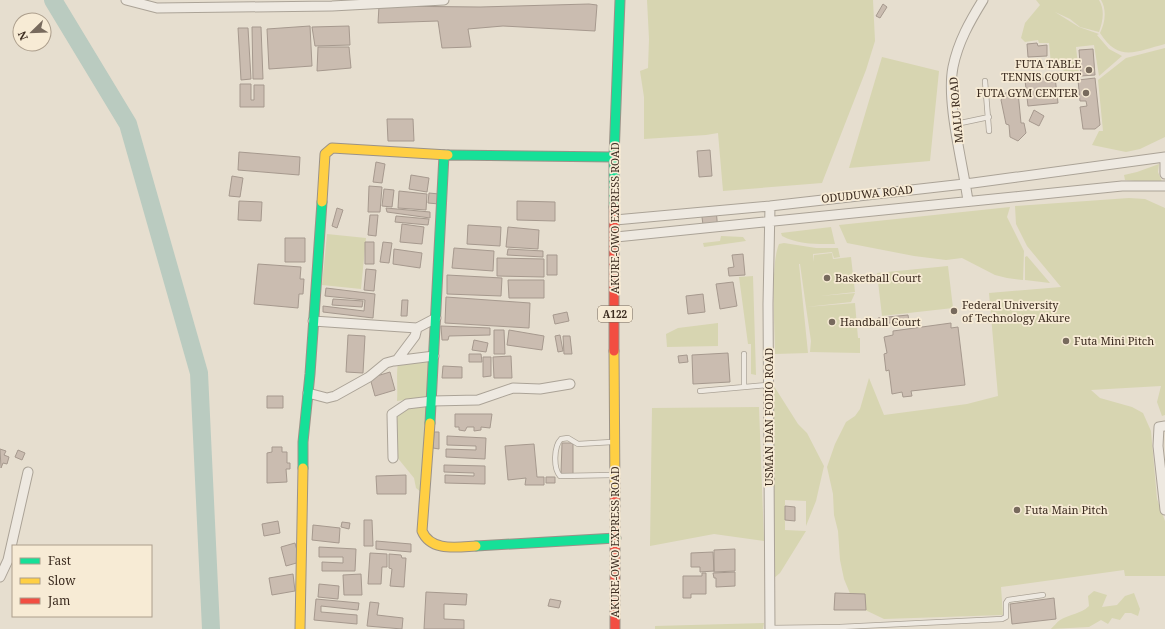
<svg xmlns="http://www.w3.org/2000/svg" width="1165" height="629" font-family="'Noto Serif',serif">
  <rect width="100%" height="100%" fill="#e6decf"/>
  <path fill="#d7d5b1" d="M647 0H873L875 41 866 70 822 183 723 191 718 133 706 135 644 139V97L640 71 648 68 649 39Z
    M1036 0H1099C1105 10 1103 21 1099 32L1080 27 1070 19 1055 12 1079 27 1099 34 1097 35 1109 49 1122 56 1099 76 1094 45 1076 47 1079 74 1074 76 1051 64 1049 43H1039L1038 40 1025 42 1021 38 1025 23 1040 5Z
    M1101 0H1165V44C1137 51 1119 63 1100 33 1105 23 1107 10 1101 0Z
    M1165 48V137L1140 149 1126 152 1092 145 1099 131H1103L1098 80 1126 58Z
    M882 57 939 71 930 161 849 168Z
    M1159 164 1158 172 1163 184 1125 180 1124 175 1137 172Z
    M1129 198 1145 199 1165 208V415L1162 416 1157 402 1161 386 1091 390 1100 398 1132 407 1143 413 1151 431 1157 499 1165 521V576H1125L1124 570 1001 587 1003 615 884 619 859 607 851 596 844 579 840 560 838 531 834 515 833 494 827 467 835 444 846 422 855 416 860 409 869 378 884 415 967 404 998 396 989 293 1061 287 1027 246 1016 224 1015 206Z
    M1010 207 1007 217 1024 251 1023 280 1007 278 995 275 962 258 946 260 914 256 847 243 839 225Z
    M831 227 835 244C818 244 799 245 782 236L781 233Z
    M327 234 366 238 361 289 322 285Z
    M721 236 743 237 746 241 704 247 703 243 720 241Z
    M784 243 816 248H838L840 257 834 258 832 252 813 254 814 262V255L832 253 833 259 851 257 855 292 820 296 855 293 851 302 806 307 800 264H799L808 353 775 354C775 329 770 265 779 244Z
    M1027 256 1050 283 1025 280V257Z
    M948 266 953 308 882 316 877 273Z
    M753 276 756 375 751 374V344H748L739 277Z
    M855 303 858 338H860V353L810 352 811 341 806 307Z
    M718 323V346L667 347 666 334 678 328Z
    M432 358 430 397 397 401C398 388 396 376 398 363Z
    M772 383 798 424 807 433 824 466 816 501 806 526V501L785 500V530L806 531 780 573 774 578Z
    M429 402 422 493 416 488 414 478 396 456 394 414 408 406Z
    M759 407 764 541 714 534 650 546 652 408Z
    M1094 591 1107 595 1102 607 1117 605 1125 596 1134 593 1140 609 1138 616 1131 613H1125L1120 620 1112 618 1108 624 1101 620 1089 627 1051 629C1054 626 1057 622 1060 620 1070 614 1081 614 1089 606L1088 596Z
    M764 623 763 629H655V626Z"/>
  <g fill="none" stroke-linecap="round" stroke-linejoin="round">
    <path stroke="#bacbc0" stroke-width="18" d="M53 0 128 124 199 373 211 629"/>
  </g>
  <path fill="#cabcb0" stroke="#a6998e" d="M589 4 597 5 595 31 503 26 468 29 471 47 442 48 438 21 378 23 379 6 480 7Z
    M883 4 887 7 880 18 876 16Z
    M310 26 312 66 269 69 267 29Z
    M349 26 350 45 315 46 312 27Z
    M252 27H261L263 79H253Z
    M238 28H248L251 79 241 80Z
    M1037 43 1038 46 1047 45V56L1028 57 1027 44Z
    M318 47H349L351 68 317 71Z
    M1093 49 1095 75 1081 76 1079 50Z
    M1055 77 1058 103 1028 106 1025 80Z
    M1095 78 1100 125 1095 129H1083L1080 107 1087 106 1086 101H1080L1078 80Z
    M240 84H251V100H254V85H264V107H240Z
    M1018 92 1021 123H1024L1026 133 1018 141 1010 137 1009 125 1006 124 1001 100 1005 93Z
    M1034 110 1044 116 1039 126 1029 121Z
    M387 119H413L414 141H388Z
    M710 150 712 176 699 177 697 151Z
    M239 152 300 157 299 175 238 170Z
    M376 162 385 164 382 183 373 182Z
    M411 175 429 178 427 192 409 189Z
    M232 176 243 178 240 197 229 196Z
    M369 186 382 187 380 212H368Z
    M384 189 394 190 392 207 382 206Z
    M399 191 427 194 426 210 398 208Z
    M429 193 439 194V204L428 203Z
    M239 201 262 202 261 221 238 220Z
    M517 201 555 202V221L517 220Z
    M337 208 343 210 337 228 332 226Z
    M386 208 430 212V218L387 212Z
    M716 209 718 231 704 232 701 210Z
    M370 215H378L376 236 368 235Z
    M396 216 429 219 428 225 395 222Z
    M402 224 424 227 422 244 400 242Z
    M468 225 501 227 500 246 467 244Z
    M508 227 539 230 538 249 506 247Z
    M285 238H305V262H285Z
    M365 242H374V264H365Z
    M383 242 392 243 389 263 380 262Z
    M454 248 494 251 493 271 452 268Z
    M394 249 422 253 420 268 393 264Z
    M508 249 543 251V257L507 255Z
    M743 254 745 275 729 276 728 268 734 267 732 255Z
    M547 255H557V275H547Z
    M497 258 544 259V277L497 276Z
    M258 264 301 267 300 279H304L303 294H299L298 308 254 304Z
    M366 269 376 270 374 291 364 290Z
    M447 275 502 278 501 296 447 294Z
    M508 280H544V298H509Z
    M733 282 737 306 720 309 716 284Z
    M326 288 375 294 373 318 323 312V306L364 311 365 300 325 296Z
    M703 294 705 312 688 314 686 296Z
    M446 297 530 303 529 328 445 323Z
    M333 299 363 301 362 307 332 305Z
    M402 300H408L407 316H401Z
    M567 312 569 321 555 324 553 315Z
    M908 315 909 321 879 324 878 318Z
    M951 323V328L958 327 965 385 911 391 912 396 903 397 902 392 892 394 889 370 886 371 884 354 887 353 884 337 893 335V331Z
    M441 326 490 328V335L449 336 448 340H442Z
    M494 330H504L505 354H494Z
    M509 330 544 336 542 350 507 345Z
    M348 335 365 336 363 373 346 372Z
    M560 335 563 351 558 352 555 336Z
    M563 336H570L572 354H564Z
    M474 340 488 343 486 352 472 350Z
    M728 353 730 382 693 384 692 355Z
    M469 354H481L482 362H469Z
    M687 355 688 362 679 363 678 356Z
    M511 356 512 378H494L493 357Z
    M483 357H491V376L483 377Z
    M443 366 462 367V378H442Z
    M390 372 395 390 375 396 370 378Z
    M267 396H283V408H267Z
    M455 414H492L490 428 481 427V430L474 431V427H467L465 431 459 430V427H455Z
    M434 432H439V449L433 448Z
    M447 436 486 438 485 459 446 457V449L476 450V446L447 445Z
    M562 443H573V474H561Z
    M534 444 537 477H544V485H525L526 478 508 480 505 446Z
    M272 447H282V452H287V463H290V469H286L287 482 267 483V453L272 452Z
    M0 449 6 451 4 455 9 457 7 464 3 463 1 468Z
    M18 450 25 453 22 460 15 457Z
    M444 465 485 466V484L445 483V475L474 476V473L444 472Z
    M406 475V494H377L376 476Z
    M546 477H555V483H546Z
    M785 506 795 507V521L785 520Z
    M364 520H372L373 546H364Z
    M278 521 280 533 264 536 262 524Z
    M342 522 350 523 349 529 341 527Z
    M313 525 340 528 339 543 312 540Z
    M376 541 411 544V552L376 549Z
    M295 543 300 562 286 566 281 547Z
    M319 547 356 549 355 571H322V562L343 563V557H319Z
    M735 549V571L714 572V550Z
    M713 552 714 571 700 572V567H691V553Z
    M370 553 387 554V567H382L381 584H368Z
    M389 554 401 555 402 558H406L404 587 390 586 392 569 389 568Z
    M735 572V586L716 587V578H714L713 573Z
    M702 573H706V594H691V598H683V576H702Z
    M293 574 295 591 272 595 269 578Z
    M361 574 362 595H344L343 575Z
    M319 584 339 586 338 599 318 597Z
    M426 592 467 594 466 605 444 604V619L464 620V629H424Z
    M835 593 865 594 866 610H834Z
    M1054 598 1056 619 1012 624 1010 604Z
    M316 599 359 603 358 610 321 606V612L357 615V624L314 620Z
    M550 599 561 601 559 608 548 606Z
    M370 602 379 603 377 615 403 618 402 629 367 626Z"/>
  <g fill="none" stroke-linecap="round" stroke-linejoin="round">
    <defs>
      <path id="lane" d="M985 81 989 131
        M956 124 989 117
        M744 354V387
        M700 391 768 385
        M612 475 560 476C553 468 554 446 561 439L568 438 578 444 612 442
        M770 628 840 627 1002 619 1006 617V603L1008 600 1043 595"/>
      <path id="street" d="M126 0 157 8 332 6 444 0
        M1165 162V174
        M968 201C963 164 946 102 953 67 958 42 970 21 983 0
        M615 220 770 206 973 183 1165 157
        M616 237 1122 186H1165
        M313 321 417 328 436 318
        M394 361 434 356
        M308 393 327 398 335 396 369 377 386 363 397 360 415 336 417 328
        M1165 426 1159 427 1158 446 1165 510
        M393 458 392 414 407 404 432 401 478 400 513 388 540 389 570 384
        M0 577 8 560 28 472
        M770 629 768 304 770 206"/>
      <path id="fast" d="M448 155 614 157
        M614 207V157L620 0
        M430 423 444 155
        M303 468V442L310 374 322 202
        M476 546 616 538"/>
      <path id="slow" d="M322 202 325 154 332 148 448 155
        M614 351 615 492
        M430 423 422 531C431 552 457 547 476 546
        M300 629 303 468"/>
      <path id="jam" d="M614 207V351
        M615 492V629"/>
    </defs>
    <use href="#lane" stroke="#aba397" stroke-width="6"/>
    <use href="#street" stroke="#aba397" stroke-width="11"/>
    <use href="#fast" stroke="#9b9288" stroke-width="11"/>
    <use href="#slow" stroke="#9b9288" stroke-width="11"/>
    <use href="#jam" stroke="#9b9288" stroke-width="11"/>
    <use href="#lane" stroke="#eee9e1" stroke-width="4.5"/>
    <use href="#street" stroke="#eee9e1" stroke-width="9"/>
    <use href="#fast" stroke="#16e098" stroke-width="9"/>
    <use href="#slow" stroke="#ffcf43" stroke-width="9"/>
    <use href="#jam" stroke="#f24e42" stroke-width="9"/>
  </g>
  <g fill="#776a5d" stroke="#f7ebd5" stroke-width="1.5">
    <circle cx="1089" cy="70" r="4"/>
    <circle cx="1086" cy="93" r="4"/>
    <circle cx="827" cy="278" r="4"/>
    <circle cx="954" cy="311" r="4"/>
    <circle cx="832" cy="322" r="4"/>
    <circle cx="1066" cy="341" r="4"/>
    <circle cx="1017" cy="510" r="4"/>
  </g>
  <g text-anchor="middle" stroke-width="3.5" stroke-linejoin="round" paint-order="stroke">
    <rect fill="#f7ebd5" stroke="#736556" stroke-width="1" x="598" y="306" width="34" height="16" rx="3"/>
    <g font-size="10" font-weight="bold" fill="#3b2b1f">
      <text x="615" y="318">A122</text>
    </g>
    <g font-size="11" fill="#3b2b1f" stroke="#f7ebd5" text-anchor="start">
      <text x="1081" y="68" text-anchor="end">FUTA TABLE<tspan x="1081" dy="13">TENNIS COURT</tspan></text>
      <text x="1078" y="97" text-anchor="end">FUTA GYM CENTER</text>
      <text x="835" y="282">Basketball Court</text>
      <text x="962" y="309">Federal University<tspan x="962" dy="13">of Technology Akure</tspan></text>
      <text x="840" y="326">Handball Court</text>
      <text x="1074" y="345">Futa Mini Pitch</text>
      <text x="1025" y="514">Futa Main Pitch</text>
    </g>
    <g font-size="11" fill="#3b2b1f" stroke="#f7ebd5">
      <text transform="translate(956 110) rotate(-95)" y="4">MALU ROAD</text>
      <text transform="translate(867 194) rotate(-6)" y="4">ODUDUWA ROAD</text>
      <text transform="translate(615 218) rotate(-90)" y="4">AKURE-OWO EXPRESS ROAD</text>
      <text transform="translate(769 417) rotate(-90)" y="4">USMAN DAN FODIO ROAD</text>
      <text transform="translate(615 542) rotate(-90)" y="4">AKURE-OWO EXPRESS ROAD</text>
    </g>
  </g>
  <rect x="12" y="545" width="140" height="72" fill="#f7ebd5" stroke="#ac9e8c"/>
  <rect x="20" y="558" width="20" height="6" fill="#16e098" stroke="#ac9e8c"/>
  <text x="48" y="565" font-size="12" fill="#3b2b1f">Fast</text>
  <rect x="20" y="578" width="20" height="6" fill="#ffcf43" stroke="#ac9e8c"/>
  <text x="48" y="585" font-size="12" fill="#3b2b1f">Slow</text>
  <rect x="20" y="598" width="20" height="6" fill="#f24e42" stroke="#ac9e8c"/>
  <text x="48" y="605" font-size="12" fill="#3b2b1f">Jam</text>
  <g transform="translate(32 32) rotate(247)"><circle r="19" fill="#f7ebd5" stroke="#ac9e8c"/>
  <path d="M0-3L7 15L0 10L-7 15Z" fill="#776a5d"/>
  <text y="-6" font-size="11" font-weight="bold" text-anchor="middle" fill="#3b2b1f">N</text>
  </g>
</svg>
